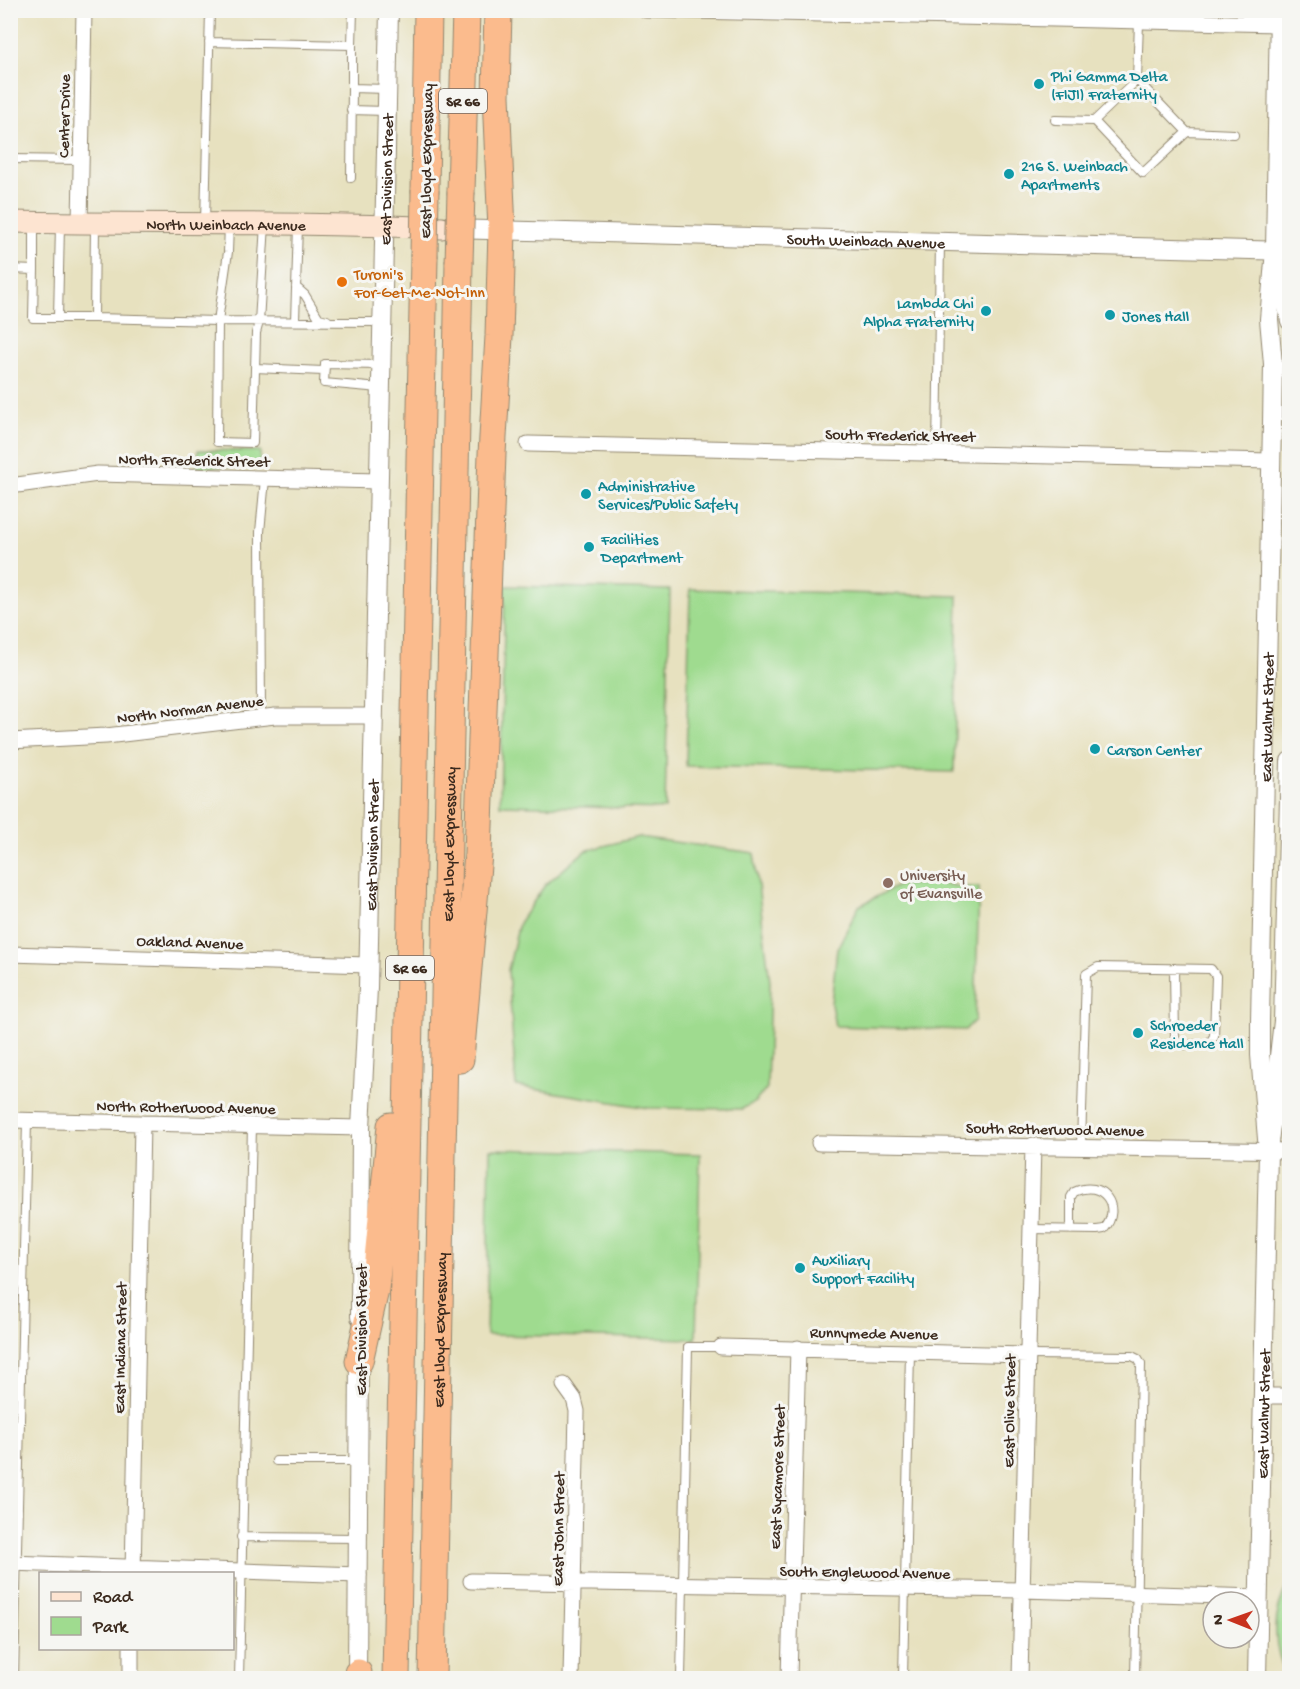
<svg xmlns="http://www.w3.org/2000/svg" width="1300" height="1689" font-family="'Gochi Hand',sans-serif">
  <rect width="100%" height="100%" fill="#f6f6f2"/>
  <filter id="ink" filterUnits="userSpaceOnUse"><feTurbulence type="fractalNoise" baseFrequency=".0167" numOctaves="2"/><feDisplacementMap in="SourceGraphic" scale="12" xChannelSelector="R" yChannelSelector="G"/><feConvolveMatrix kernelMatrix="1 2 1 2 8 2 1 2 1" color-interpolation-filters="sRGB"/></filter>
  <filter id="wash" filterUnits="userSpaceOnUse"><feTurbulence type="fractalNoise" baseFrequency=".008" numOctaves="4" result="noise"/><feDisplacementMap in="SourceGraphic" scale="24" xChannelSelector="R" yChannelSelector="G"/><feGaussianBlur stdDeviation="1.35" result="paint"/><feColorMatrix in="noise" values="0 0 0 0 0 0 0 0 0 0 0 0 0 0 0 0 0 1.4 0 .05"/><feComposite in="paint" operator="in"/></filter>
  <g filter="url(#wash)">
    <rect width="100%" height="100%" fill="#e7e1bf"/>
    <path fill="#9fdb8f" stroke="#6d8256" stroke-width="1.5" d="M198 450 260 451V467H197Z
      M505 586 670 590 665 809 500 805Z
      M690 589 958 596 954 772 686 766Z
      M638 837 754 853 770 982 767 1088 755 1102 742 1109 648 1108 516 1086 508 970 519 923 545 885 585 851Z
      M941 883 961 887H979L975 1020 965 1030 835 1026 831 1004 837 949 859 906 899 885Z
      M490 1149 700 1154 696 1339 486 1335Z
      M1289 1583 1287 1637 1289 1678C1271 1649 1272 1612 1289 1583Z"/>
  </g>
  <g filter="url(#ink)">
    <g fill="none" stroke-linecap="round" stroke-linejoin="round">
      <defs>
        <path id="service" d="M209 42 352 45 353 10
          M352 45V88L387 89
          M1137 80 1094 121 1143 173 1187 132 1137 80 1139 22
          M351 110 386 111
          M1055 120 1094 121
          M1187 132 1234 134
          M10 159 80 160
          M351 178 352 88
          M34 223V270
          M205 223 210 10
          M265 224 259 322 256 333 253 443 217 442 218 321 381 322
          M95 225 94 318 218 321 228 252 229 225
          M10 269 34 270 33 318H58L60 225
          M296 287 305 295 319 318 327 320
          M58 318H94
          M295 321 298 225
          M255 368 323 371
          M380 388 324 383 325 364 380 365
          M937 453 940 241
          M261 717 260 532 265 479
          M1081 1146 1086 974 1098 967 1211 969 1216 976 1214 1036 1209 1044 1183 1045 1175 1040 1174 968
          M1030 1229 1097 1230 1104 1229C1123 1208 1103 1178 1074 1192L1071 1197V1230
          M1027 1355 1132 1356 1138 1359 1141 1364 1135 1678
          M276 1461H359
          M241 1537 358 1538
          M14 1678 27 1121
          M239 1678 252 1126
          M681 1678 688 1347H721
          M903 1678 910 1352"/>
        <path id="minor" d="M646 10 1279 24
          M80 223 84 10
          M528 444 1271 461
          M10 486 98 474 378 481
          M10 741 106 736 275 716H373
          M10 954 368 965
          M10 1120 361 1128
          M819 1143 1290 1151
          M721 1347 1027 1355
          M564 1385 574 1399 577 1411 571 1678
          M1263 1396H1290
          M10 1563 359 1575
          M133 1574 142 1123
          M471 1581 1022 1590 1258 1597
          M131 1678V1648
          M789 1678 798 1348
          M1020 1678 1033 1145"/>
        <g id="tertiary">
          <path id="s1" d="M449 229 1290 251"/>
          <path d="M1279 267 1290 321"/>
          <path id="s2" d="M1268 1151 1260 1055V1021L1272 423 1273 364 1269 319 1275 250 1279 10"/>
          <path id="s3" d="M360 1317 361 1128 368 988 389 10"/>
          <path d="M357 1678 359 1350"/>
          <path id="s4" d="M1257 1678 1268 1151 1283 1021 1290 761"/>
        </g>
        <g id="secondary">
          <path id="s5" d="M10 222C154 225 298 221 442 228"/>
        </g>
        <g id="motorway">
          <path d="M425 190 428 10"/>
          <path d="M461 192 466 10"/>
          <path d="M460 1059 478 854 492 454 499 336 502 230 496 96 498 10"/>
          <path d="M359 1361 375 1290 391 1126"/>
          <path d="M358 1673V1678"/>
          <path d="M396 1678 424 257"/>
          <path id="s6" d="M432 1678 459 263"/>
        </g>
      </defs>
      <use href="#service" stroke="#91866e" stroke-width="10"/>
      <use href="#minor" stroke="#91866e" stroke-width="17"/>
      <use href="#tertiary" stroke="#91866e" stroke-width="20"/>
      <use href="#secondary" stroke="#91866e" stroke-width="23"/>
      <use href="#motorway" stroke="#91866e" stroke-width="29"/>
      <use href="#service" stroke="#fff" stroke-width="8"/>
      <use href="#minor" stroke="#fff" stroke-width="15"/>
      <use href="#tertiary" stroke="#fff" stroke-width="18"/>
      <use href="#secondary" stroke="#fde4d1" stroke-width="21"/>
      <use href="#motorway" stroke="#fbbb8d" stroke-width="27"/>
      <defs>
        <path id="motorway-bridge" d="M424 257 425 190
          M459 263 461 192"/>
      </defs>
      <use href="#motorway-bridge" stroke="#91866e" stroke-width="29" stroke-linecap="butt"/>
      <use href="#motorway-bridge" stroke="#fbbb8d" stroke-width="27"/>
    </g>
  </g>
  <g fill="#0f9aa8" stroke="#f6f6f2" stroke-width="2">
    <circle cx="1039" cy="84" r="6"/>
    <circle cx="1009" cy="174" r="6"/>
    <circle cx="986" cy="311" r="6"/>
    <circle cx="1110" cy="315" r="6"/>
    <circle cx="586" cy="494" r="6"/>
    <circle cx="589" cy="547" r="6"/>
    <circle cx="1095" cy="749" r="6"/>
    <circle cx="1138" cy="1033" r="6"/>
    <circle cx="800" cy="1268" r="6"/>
  </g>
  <circle fill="#e8710a" stroke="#f6f6f2" stroke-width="2" cx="342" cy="282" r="6"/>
  <circle fill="#8d6e63" stroke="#f6f6f2" stroke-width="2" cx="888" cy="883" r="6"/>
  <g text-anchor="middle" stroke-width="6" stroke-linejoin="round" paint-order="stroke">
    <g fill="#f6f6f2" stroke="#73675e" stroke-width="1.5">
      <rect x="439" y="89" width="48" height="24" rx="4.5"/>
      <rect x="386" y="956" width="48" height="24" rx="4.5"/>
    </g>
    <g font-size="15" font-weight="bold" fill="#3b2a1e">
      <text x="463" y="106">SR 66</text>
      <text x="410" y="973">SR 66</text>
    </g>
    <g font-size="16" fill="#0d838f" stroke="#f6f6f2" text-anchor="start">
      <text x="1051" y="81">Phi Gamma Delta<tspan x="1051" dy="18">(FIJI) Fraternity</tspan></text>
      <text x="1021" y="171">216 S. Weinbach<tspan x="1021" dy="18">Apartments</tspan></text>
      <text x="974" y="308" text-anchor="end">Lambda Chi<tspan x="974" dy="18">Alpha Fraternity</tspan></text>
      <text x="1122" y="321">Jones Hall</text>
      <text x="598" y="491">Administrative<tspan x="598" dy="18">Services/Public Safety</tspan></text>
      <text x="601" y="544">Facilities<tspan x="601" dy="18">Department</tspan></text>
      <text x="1107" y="755">Carson Center</text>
      <text x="1150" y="1030">Schroeder<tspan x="1150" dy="18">Residence Hall</tspan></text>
      <text x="812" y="1265">Auxiliary<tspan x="812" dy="18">Support Facility</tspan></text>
    </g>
    <g font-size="16" fill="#3b2a1e" stroke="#f6f6f2">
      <text transform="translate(63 116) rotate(-89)" y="6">Center Drive</text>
      <text transform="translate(425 161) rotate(-89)" y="6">East Lloyd Expressway</text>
      <text dy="6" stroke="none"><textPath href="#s3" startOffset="1138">East Division Street</textPath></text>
      <text dy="6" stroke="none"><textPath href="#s5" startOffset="216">North Weinbach Avenue</textPath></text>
      <text dy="6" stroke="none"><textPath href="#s1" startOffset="417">South Weinbach Avenue</textPath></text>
      <text transform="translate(900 434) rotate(1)" y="6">South Frederick Street</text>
      <text transform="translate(194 459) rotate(1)" y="6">North Frederick Street</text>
      <text transform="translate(190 708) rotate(-7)" y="6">North Norman Avenue</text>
      <text dy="6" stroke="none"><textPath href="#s2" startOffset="434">East Walnut Street</textPath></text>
      <text dy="6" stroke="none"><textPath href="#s6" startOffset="834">East Lloyd Expressway</textPath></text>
      <text dy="6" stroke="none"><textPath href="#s3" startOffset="472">East Division Street</textPath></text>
      <text transform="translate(190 941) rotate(2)" y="6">Oakland Avenue</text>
      <text transform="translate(186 1106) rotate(1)" y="6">North Rotherwood Avenue</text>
      <text transform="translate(1055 1128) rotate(1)" y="6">South Rotherwood Avenue</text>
      <text transform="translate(360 1330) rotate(-90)" y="6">East Division Street</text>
      <text dy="6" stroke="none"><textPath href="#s6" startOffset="348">East Lloyd Expressway</textPath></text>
      <text transform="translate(874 1332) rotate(1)" y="6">Runnymede Avenue</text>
      <text transform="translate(119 1348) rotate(-89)" y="6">East Indiana Street</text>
      <text transform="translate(1008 1411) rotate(-89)" y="6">East Olive Street</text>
      <text dy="6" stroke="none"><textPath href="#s4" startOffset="264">East Walnut Street</textPath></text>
      <text transform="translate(776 1477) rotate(-88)" y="6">East Sycamore Street</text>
      <text transform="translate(557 1529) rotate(-89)" y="6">East John Street</text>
      <text transform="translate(865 1571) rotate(1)" y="6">South Englewood Avenue</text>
    </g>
    <g font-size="16" fill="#c56008" stroke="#f6f6f2" text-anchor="start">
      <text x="354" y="279">Turoni's<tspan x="354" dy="18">For-Get-Me-Not-Inn</tspan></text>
    </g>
    <g font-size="16" fill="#785e54" stroke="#f6f6f2" text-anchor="start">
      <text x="900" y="880">University<tspan x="900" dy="18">of Evansville</tspan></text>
    </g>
  </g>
  <rect width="1300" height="1689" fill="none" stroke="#f6f6f2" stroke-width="36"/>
  <rect x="39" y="1572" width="195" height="78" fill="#f6f6f2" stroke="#aba49d" stroke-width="1.5"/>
  <rect x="51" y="1592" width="30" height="9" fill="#fde4d1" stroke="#aba49d" stroke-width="1.5"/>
  <text x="93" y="1602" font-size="18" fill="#3b2a1e">Road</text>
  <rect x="51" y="1617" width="30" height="18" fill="#9fdb8f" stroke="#aba49d" stroke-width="1.5"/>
  <text x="93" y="1632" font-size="18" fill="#3b2a1e">Park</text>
  <g transform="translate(1231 1620) rotate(271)"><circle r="28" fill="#f6f6f2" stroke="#aba49d" stroke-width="1.5"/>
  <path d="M0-4.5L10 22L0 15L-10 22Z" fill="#c8321e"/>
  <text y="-9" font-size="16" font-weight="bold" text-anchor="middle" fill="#3b2a1e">N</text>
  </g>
</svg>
